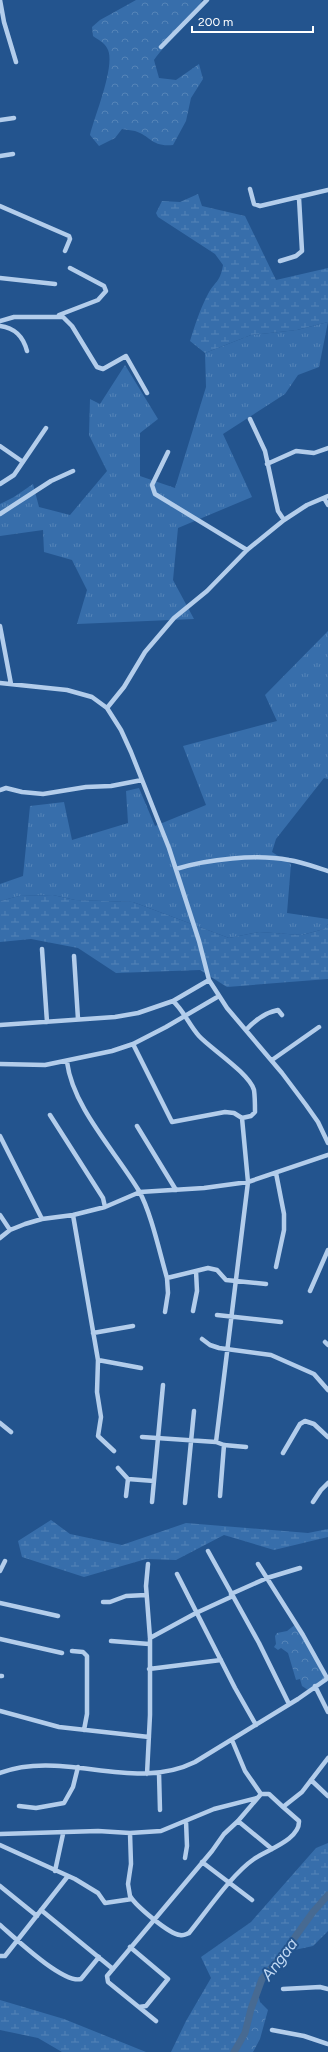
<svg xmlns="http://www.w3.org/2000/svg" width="328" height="2052" font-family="Figtree,sans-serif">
  <defs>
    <pattern id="grass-tufts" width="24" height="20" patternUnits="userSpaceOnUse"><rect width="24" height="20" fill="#376eab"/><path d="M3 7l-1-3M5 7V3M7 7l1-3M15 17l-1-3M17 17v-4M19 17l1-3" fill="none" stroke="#5584b8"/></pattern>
    <pattern id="forest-crowns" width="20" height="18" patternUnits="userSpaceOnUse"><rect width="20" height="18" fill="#376eab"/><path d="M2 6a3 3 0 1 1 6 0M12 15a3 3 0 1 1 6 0" fill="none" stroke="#5584b8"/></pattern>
    <pattern id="wetland-marsh" width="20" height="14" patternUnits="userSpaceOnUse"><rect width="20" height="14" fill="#376eab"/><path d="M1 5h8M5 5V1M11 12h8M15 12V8" fill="none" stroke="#5584b8"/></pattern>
  </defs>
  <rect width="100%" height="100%" fill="#23548e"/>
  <path fill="url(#grass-tufts)" d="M328 322 319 367 298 375 285 394 223 434 252 497 178 528 173 580 194 619 77 624 87 590 72 560 44 552 43 530 0 536V504L14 497 33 484 39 507 70 515 107 471 89 435 90 399 100 404 125 365 158 419 140 433V476L175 488 206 387 205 353 251 335 297 330Z
    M328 631V779L324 778 276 839 272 852 291 864 287 913 328 919V924L324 929 302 935 259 932 229 938 133 902 75 900 53 895 19 896 0 901V884L23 876 30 806 64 802 72 840 128 823 126 791 139 788 155 826 206 805 183 746 277 721 265 695Z"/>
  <path fill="url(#forest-crowns)" d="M136 0H202C194 21 168 40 154 60L159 78 176 80 199 64 203 79 191 98 186 121 173 145C151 147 151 136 135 131 131 130 126 130 122 129L115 138 99 146 90 135C94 117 117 63 107 48 105 43 97 39 93 36L92 27 100 20Z
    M296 1624 327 1677 308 1690 302 1686 300 1679 296 1680 288 1653 281 1648 278 1650 274 1647 276 1644 275 1636 277 1633 287 1631Z
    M257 1989 260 2002 268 2010 260 2039 253 2052H234Z"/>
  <path fill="url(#wetland-marsh)" d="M198 194 202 206 245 216 276 280 328 268V322L297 330 251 335 205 353 190 341C195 325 200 309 208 294 215 281 220 283 223 265L215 254 158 217 156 213 162 201 180 202Z
    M53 895 75 900 133 902 229 938 259 932 302 935 324 929 328 924V979L227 987 200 970 116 973 78 948 31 939 0 942V901L19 896Z
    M51 1520 70 1534 122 1545 186 1523 308 1533 328 1529V1537L274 1550 224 1535 176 1560 146 1559 84 1577 22 1557 18 1541Z
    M328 1843V1931L313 1946 285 1952 267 1972 257 1989 245 2033 234 2052H171L186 2021 211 1978 201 1957 251 1922 316 1848Z
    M0 2000 64 2019 146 2052H62L38 2038 0 2030Z"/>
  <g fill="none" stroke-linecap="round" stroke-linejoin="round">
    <path stroke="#476a92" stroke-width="7" d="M234 2052 245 2033 251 2009 262 1979 280 1958 313 1912 328 1895"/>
    <path stroke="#b3cdeb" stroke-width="4.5" d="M0 0 4 22 16 62
      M161 47 207 0
      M0 120 14 118
      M0 156 13 154
      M250 189 254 204 260 206 328 190
      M0 206 69 236 70 239 65 251
      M280 261 296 256 302 251 299 198
      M0 278 55 284
      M59 315 98 300 106 291 104 286 70 268
      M0 321 14 317H63L72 326 97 367 103 369 126 356 147 393
      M0 326C15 328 23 336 27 351
      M250 419 265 451 278 511 284 520
      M0 446 23 462
      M168 452 152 485 155 494 247 550
      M267 464 296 451 314 453 328 448
      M0 484 14 475 46 428
      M324 498 328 505
      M0 514 51 481 73 471
      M0 626 11 684
      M0 683 67 690 92 697 107 708 121 730 131 752 169 848 199 941 209 980 227 1008 282 1073 306 1105 318 1122 328 1143
      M107 708 124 687 145 652 174 618 207 591 247 550 284 520 307 505 328 496
      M0 790 6 788 22 792 43 794 86 787 111 786 142 780
      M176 869C208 859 256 854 289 860 302 862 315 867 328 871
      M42 949 47 1022
      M74 956 78 1019
      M173 1001C184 1011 189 1025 199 1036 211 1049 249 1073 254 1090 255 1097 255 1105 255 1112L251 1116 242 1118
      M0 1025 115 1017 138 1013 173 1001 209 980
      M246 1030C255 1020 264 1013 278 1010L282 1015
      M133 1044 172 1122 225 1112 234 1113 242 1118 248 1182 216 1442
      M272 1060 319 1027
      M67 1062C73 1108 116 1152 139 1191 151 1212 160 1254 167 1278L168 1293 165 1312
      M0 1064 45 1065 112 1051 133 1044 166 1027 219 996
      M50 1115 103 1198 105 1207
      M137 1126 176 1190
      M0 1136 42 1219
      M0 1215 10 1230
      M73 1215 98 1360 97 1392 101 1417 98 1436 114 1451
      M0 1238 10 1230 25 1224 42 1219 73 1215 105 1207 140 1192 204 1188 248 1182 328 1155
      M276 1267 284 1230V1214L276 1173
      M167 1278 208 1268 217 1270 226 1280 266 1284
      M310 1291 328 1250
      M193 1311 197 1291 196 1271
      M217 1315 281 1322
      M93 1333 133 1326
      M202 1339 210 1345 219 1348 271 1355 314 1374 328 1390
      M325 1342 328 1345
      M98 1360 141 1368
      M0 1423 11 1432
      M142 1437 216 1442 224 1445 246 1447
      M283 1453 300 1424 305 1421 314 1424 328 1437
      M118 1468 128 1479 154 1481
      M126 1496 128 1479
      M220 1496 224 1445
      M152 1502 163 1385
      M313 1502 321 1490 328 1483
      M185 1503 194 1411
      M208 1551 259 1643 289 1704
      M258 1564 303 1635 327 1678
      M0 1571 5 1561
      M177 1574 235 1688 256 1725
      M231 1594 267 1578 300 1568
      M103 1602H110L126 1596 146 1595
      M0 1603 58 1616
      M150 1638 196 1613 233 1596
      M0 1639 62 1653
      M111 1641 149 1644
      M72 1651 83 1652 87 1656V1714L84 1730
      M149 1669 221 1660
      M0 1676H2
      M315 1686 328 1712
      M0 1711 59 1727 149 1737
      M232 1740 245 1771 261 1794H269L283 1807 302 1792 328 1758
      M0 1773C63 1749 133 1793 195 1762L298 1699 328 1678
      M159 1773 160 1810
      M147 1774 150 1715V1638L146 1586 148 1564
      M311 1780 328 1796
      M19 1806 36 1808 64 1803 73 1787 78 1767
      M238 1821 272 1849
      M130 1833 131 1864 128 1884 130 1896C136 1906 169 1934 180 1935 184 1936 186 1934 189 1933 207 1911 232 1874 254 1859 266 1850 300 1840 299 1821L283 1807
      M0 1834 98 1831 130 1833 161 1831 214 1809 257 1798
      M0 1845 75 1879 98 1893 105 1903 132 1899
      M185 1858 187 1846 186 1821
      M202 1862 252 1900
      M55 1871 63 1834
      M0 1886 37 1916
      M41 1910 113 1969
      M0 1925C15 1938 63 1984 81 1979L99 1957
      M130 1947 168 1979 146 2006 139 2007
      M0 1956H5L68 1876
      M283 1989 320 1987 328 1989
      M156 2021 108 1982 107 1976 212 1851 224 1834 238 1821 261 1794
      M272 2030 304 2036 328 2044"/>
  </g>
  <g text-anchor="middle" stroke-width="4" stroke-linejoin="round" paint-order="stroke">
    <g font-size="16" font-style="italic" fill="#bfd7f2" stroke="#23548e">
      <text transform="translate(279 1959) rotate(-53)" y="6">Angaa</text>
    </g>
  </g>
  <path d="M192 26v6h121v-6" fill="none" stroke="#ffffff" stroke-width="2"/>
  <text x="198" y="26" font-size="12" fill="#ffffff" stroke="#23548e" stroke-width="3" paint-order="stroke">200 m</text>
</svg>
